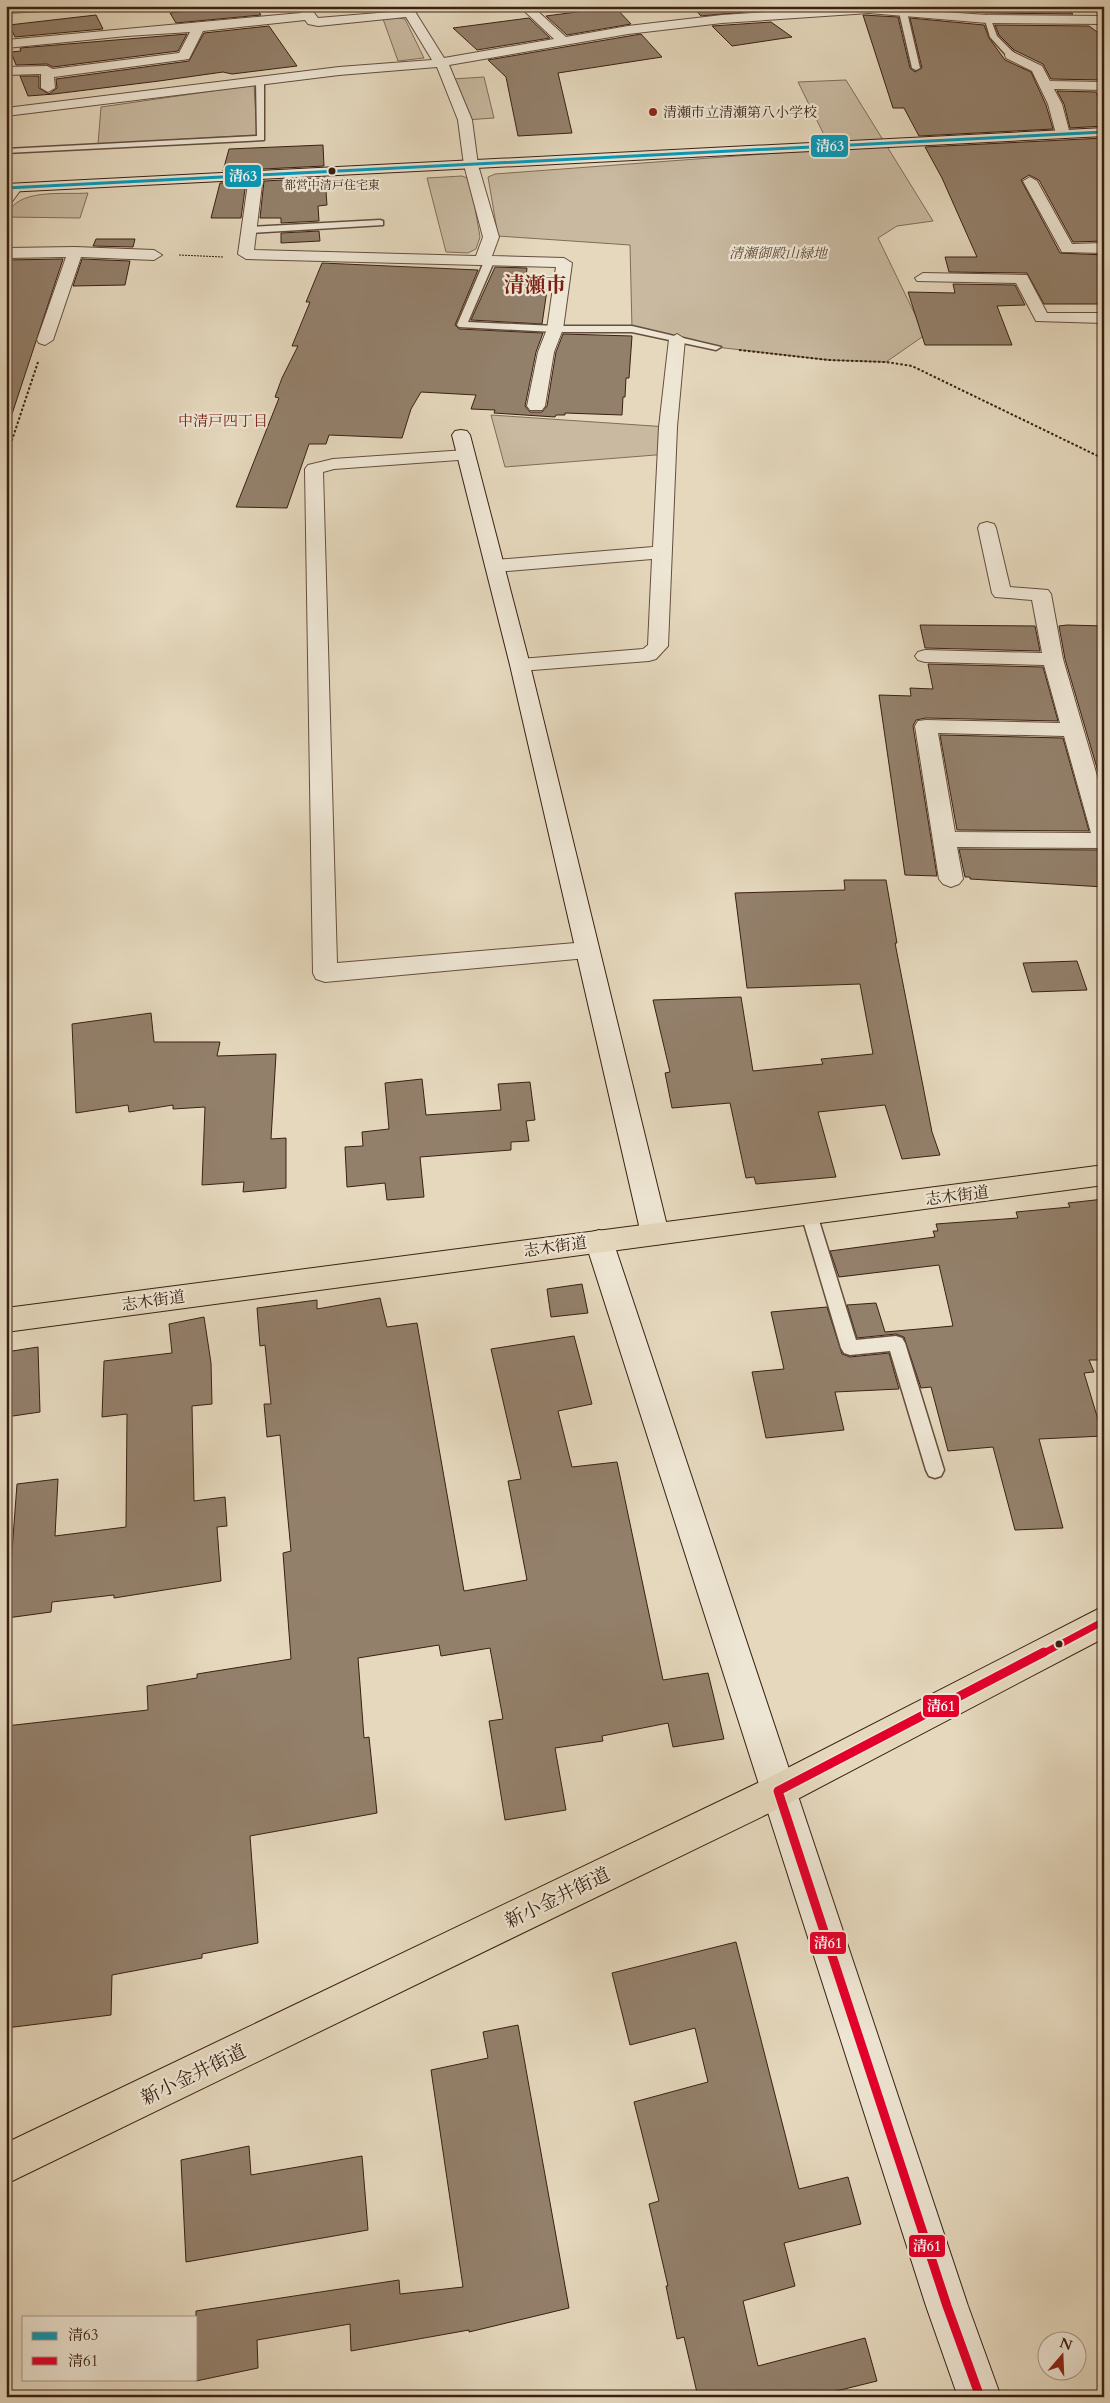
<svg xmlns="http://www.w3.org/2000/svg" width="1110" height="2403" font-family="Cardo,'Noto Serif JP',serif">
  <rect width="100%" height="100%" fill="#e5d8bd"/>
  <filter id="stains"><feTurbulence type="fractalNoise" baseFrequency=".004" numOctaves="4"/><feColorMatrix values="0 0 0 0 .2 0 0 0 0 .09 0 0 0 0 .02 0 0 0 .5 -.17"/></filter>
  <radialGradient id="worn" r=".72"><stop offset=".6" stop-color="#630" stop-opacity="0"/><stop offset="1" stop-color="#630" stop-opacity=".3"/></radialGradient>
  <path fill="#c8b9a0" stroke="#816c5a" d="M398 18 405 19 424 58 398 61 383 19Z
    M484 77 494 118 466 120 452 79Z
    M846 80 933 221 897 226 878 238 925 335 886 362 828 360 716 347 632 329 630 245 498 236 488 177 495 174 831 149 798 82Z
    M254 85 257 135 98 144 101 107Z
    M462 176 470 179 480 237 476 249 468 253 446 252 427 178Z
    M88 193 80 218 6 217C16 187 63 195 88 193Z
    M491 415 668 427V454L505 467Z"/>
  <path fill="#93806b" stroke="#3a2013" d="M231 6H255L261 15 176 23 170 13Z
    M692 6H750L757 11 701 16Z
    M887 6H1063L1073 14 987 13Z
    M615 7 631 24 567 35 546 16Z
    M96 15 103 29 15 37 9 25Z
    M863 15 898 17 910 68 915 72 922 68 910 18 984 25 989 38 1005 60 1031 72 1046 105 1053 129 919 136 904 108H893Z
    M529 18 550 38 477 50 453 28Z
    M771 22 792 37 732 46 712 26Z
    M995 25 1089 26 1104 37V80L1051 79 1043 64 1014 50 999 35Z
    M269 26 297 66 232 74 223 72 159 81 54 94 28 96 20 76H39V88L49 94 57 88 56 79 189 61 204 33Z
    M187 34 178 51 53 67 47 64 16 65 11 52 21 51 20 48Z
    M641 34 662 57 558 73 572 133 518 136 506 77 488 60Z
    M1057 91 1096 92 1104 109V126L1070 128 1064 104Z
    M1104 138V241L1073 242 1039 180 1029 175 1021 180 1060 253 1104 255V304H1044L1027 273 949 272 945 257H977L942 178 925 147Z
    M323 145 324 166 223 171 229 149Z
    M325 178 327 205 318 206 319 221 281 223V218H260L264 181Z
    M246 182 241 218H211L220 183Z
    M319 231 320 241 281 243V233Z
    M96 239H135L133 247 93 246Z
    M63 259 12 414 6 413V260Z
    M82 259 130 261 125 285 73 286Z
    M322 263 478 270 455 325 459 329 543 333 536 352 525 406 530 412H542L547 406 556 352 563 334 632 336 629 378H626L625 397H623L622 415 565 413V415H556L555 417 494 413 495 410 471 409 476 395 421 392 411 409 402 438 329 435 326 444H309L287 508 236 507 279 398 275 397 282 378 298 346H292L310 302H306Z
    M495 267 527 268 525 287 547 290 542 324 471 320Z
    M953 284 1015 285 1025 305 997 306 1012 345H925L908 292 955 293Z
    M920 625 1035 626 1040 651 925 648Z
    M1067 625 1104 626V792L1065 659 1059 626Z
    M928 664 1043 667 1058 721 926 718 916 720 913 726 937 876 905 875 879 695 911 696 910 688 933 689Z
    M940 735 1063 738 1089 831 957 830Z
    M959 849 1104 850V887L970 879V877H965Z
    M844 880H886L897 943H895L932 1132 940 1155 902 1159 885 1105 818 1112 836 1177 756 1184 754 1177 746 1178 730 1103 672 1108 665 1073 670 1072 653 1000 741 997 753 1071 823 1064 821 1059 873 1054 860 984 747 988 735 893 845 890Z
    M1077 961 1087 990 1032 992 1023 963Z
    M151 1013 154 1042H220L217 1056 276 1054 271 1139 286 1138V1188L243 1192 244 1182 202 1185 205 1107 173 1109V1105L129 1112 128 1105 76 1113 72 1024Z
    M422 1079 426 1115 501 1110 498 1084 530 1082 535 1120 526 1121 529 1141 511 1142V1150L420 1157 424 1197 387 1200 385 1183 347 1187 345 1147 363 1146 362 1132 389 1129 385 1083Z
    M1104 1199V1360H1089L1094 1372 1084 1373 1103 1436 1039 1439 1063 1528 1015 1530 993 1447 948 1451 931 1387 921 1388 904 1337 896 1334 857 1338 847 1305 876 1303 885 1332 953 1326 939 1265 839 1277 830 1251 935 1237 933 1231H938L936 1224 1018 1218 1016 1212 1070 1207 1068 1203Z
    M582 1284 588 1313 551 1317 547 1289Z
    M380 1298 387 1327 417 1323 464 1591 527 1580 508 1481 521 1479 491 1349 574 1336 592 1404 558 1411 572 1467 617 1462 663 1680 708 1673 724 1739 673 1747 668 1723 602 1736 603 1741 555 1748 566 1810 505 1820 489 1721 503 1719 490 1648 441 1656 439 1645 358 1658 364 1738 369 1737 377 1813 250 1836 258 1943 202 1954V1958L112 1975 111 2015 6 2028V1726L148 1710 147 1686 197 1678V1674L291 1659 283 1553 291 1551 280 1435 267 1437 264 1404H271L265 1345 260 1346 257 1308 317 1300V1309Z
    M827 1307 842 1354 850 1357 889 1353 899 1389 835 1392 844 1430 766 1438 752 1372 784 1369 771 1312Z
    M204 1317 211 1363 212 1404 192 1406 194 1501 225 1497 227 1526 217 1527 221 1581 114 1598V1595L52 1602 51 1612 7 1618 17 1484 58 1479 55 1536 126 1527 127 1414 102 1417 104 1361 172 1353 169 1324Z
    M38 1347 40 1412 6 1417V1352Z
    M736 1942 799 2189 848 2177 861 2224 784 2243 795 2286 743 2301 758 2366 865 2338 877 2381 812 2397H698L684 2337 677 2339 666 2286H668L649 2204 659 2201 634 2102 708 2082 695 2028 630 2045 612 1973Z
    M518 2025 569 2308 469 2332V2330L351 2351 350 2324 257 2340 258 2368 196 2381V2311L399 2280 400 2294 463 2287 431 2070 488 2058 483 2032Z
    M249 2146 251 2175 362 2156 368 2230 186 2262 181 2160Z"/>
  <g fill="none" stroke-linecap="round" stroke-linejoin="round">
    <defs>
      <path id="lane" d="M903 10 907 12 920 68 916 70 912 68 899 12Z
        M984 17H990L997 36 1014 53V57H1008L990 37Z
        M260 79 264 81V140L6 153V149L257 136 256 81Z
        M380 220 383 221V225L249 233 245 230 249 227Z
        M483 256 493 264 468 322 555 326H632L721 347 716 350 632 332H555L459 327 457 325 483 264 478 259Z
        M809 1208 815 1209 817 1214 856 1340 896 1336 902 1338 905 1343 944 1470 941 1476 935 1478 929 1476 926 1470 890 1351 850 1355 844 1353 841 1348 801 1214 803 1209Z"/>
      <path id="street" d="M6 6H67L61 10 6 13Z
        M297 6H309L318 18 414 10 444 58 554 39 519 6H532L566 37 628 26 722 15 856 6 987 15 1104 16V24L987 23 869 13 722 23 628 34 449 65 472 120 478 165 499 237 492 256 564 258 572 263 563 329 554 352 545 406 542 410H530L527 406 538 352 547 329 556 267 246 259 238 254 249 176 256 172 263 176 254 250 476 256 483 237 464 165 458 120 437 67 339 75 6 116V108L339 67 432 60 406 17 318 26 308 24 305 20 203 31 189 59 54 77 55 88 48 92 41 88V74L6 75V67L47 66 53 69 179 53 190 32 127 36 6 48V40L301 13Z
        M1011 51 1042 66 1050 81 1104 82V90L1054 89 1062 104 1070 134 1068 137 1063 138 1056 134 1048 104 1032 71 1006 58 1005 55 1006 52Z
        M1030 177 1037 181 1072 244 1104 243V253L1062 252 1023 181Z
        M15 184 22 188 11 203 6 204C6 195 4 186 15 184Z
        M75 247 154 250 162 255 154 260 81 257 53 340 45 345 39 343 37 340 66 257 6 258V248Z
        M923 273 1027 275 1047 313H1104V323L1036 321 1016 283 917 281 915 278Z
        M677 334 685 339 677 427 668 646 656 659 649 661 520 671 513 669 510 665 513 661 520 659 643 649 648 645 652 559 495 572 488 570 485 566 488 562 495 560 653 547 659 427 669 339Z
        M466 450 472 451 475 455 472 459 334 469 323 472 337 963 587 942 596 944 599 950 596 956 587 958 325 982 316 979 313 973 305 469 308 465 333 459Z
        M987 522 994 524 996 528 1010 587 1048 590 1051 594 1063 659 1104 800V848L957 847 963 879 959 884 951 887 943 884 939 879 915 726 918 721 926 720 1060 723 1044 665 925 662 918 660 915 656 918 652 925 650 1042 653 1032 600 995 597 992 593 978 528 980 524ZM938 733 1064 736 1091 833 955 832Z"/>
      <path id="secondary" d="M1104 128V136L6 192V184Z
        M461 430 467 431 470 435 530 665 669 1234 665 1242 655 1245 645 1242 641 1234 510 665 452 435 455 431Z
        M599 1230 609 1233 613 1241 968 2306 1001 2397H958L926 2306 585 1241 589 1233Z"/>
      <path id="primary" d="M1104 1165V1185L6 1332V1308Z
        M1104 1606V1638L790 1803 6 2184V2143L766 1779Z"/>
    </defs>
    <use href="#lane" stroke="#654e3e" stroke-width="3"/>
    <use href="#street" stroke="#654e3e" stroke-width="2"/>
    <use href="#secondary" stroke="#3a2013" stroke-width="2"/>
    <use href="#primary" stroke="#3a2013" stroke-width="2"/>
    <path stroke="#3a2013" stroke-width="1" stroke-dasharray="2 1" stroke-linecap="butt" d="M179 255 223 257"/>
    <path stroke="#3a2013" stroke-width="2" stroke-dasharray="2.5 2" stroke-linecap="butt" d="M739 350 828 360 886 362 912 366 1104 459
      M6 458 38 362"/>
    <use href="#lane" fill="#eee6d4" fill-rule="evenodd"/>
    <use href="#street" fill="#eee6d4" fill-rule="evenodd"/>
    <use href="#secondary" fill="#eee6d4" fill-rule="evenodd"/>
    <use href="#primary" fill="#e5d8bd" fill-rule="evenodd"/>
    <defs>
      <path id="bus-1" d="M6 188 1104 132"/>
      <path id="bus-2-far1" d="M1042 1654 1104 1621"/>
      <path id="bus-2" d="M778 1791 947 2306 980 2397
        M778 1791 1044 1652"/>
    </defs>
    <use href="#bus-1" stroke="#eee6d4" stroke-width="5"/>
    <use href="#bus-2-far1" stroke="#eee6d4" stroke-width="11"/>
    <use href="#bus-2" stroke="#eee6d4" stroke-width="12"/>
    <use href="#bus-1" stroke="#069bbb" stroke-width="3"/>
    <use href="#bus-2-far1" stroke="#e4002b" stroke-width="7"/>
    <use href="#bus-2" stroke="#e4002b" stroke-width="9"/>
  </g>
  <circle fill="#8f2418" stroke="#eee6d4" stroke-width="2" cx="653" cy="112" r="5"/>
  <g fill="#3a2013" stroke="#eee6d4" stroke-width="2">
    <circle cx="332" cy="171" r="4.5"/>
    <circle cx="1059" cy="1644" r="4.5"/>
  </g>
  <g text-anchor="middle" stroke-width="4.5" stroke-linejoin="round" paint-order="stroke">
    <g font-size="12" fill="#3a2013" stroke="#eee6d4">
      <text x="332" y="189">都営中清戸住宅東</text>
    </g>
    <g font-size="14" fill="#3a2013" stroke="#eee6d4" text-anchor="start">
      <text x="663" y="117">清瀬市立清瀬第八小学校</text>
    </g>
    <g font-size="14" font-style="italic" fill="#5e4636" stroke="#eee6d4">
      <text x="778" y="258">清瀬御殿山緑地</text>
    </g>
    <g font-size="15" fill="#7a1f14" stroke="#eee6d4">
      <text x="223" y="426">中清戸四丁目</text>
    </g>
    <g font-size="16" fill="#3a2013" stroke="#eee6d4">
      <text transform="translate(957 1195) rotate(-7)" y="6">志木街道</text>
      <text transform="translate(555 1246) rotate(-8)" y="6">志木街道</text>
      <text transform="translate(153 1300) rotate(-8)" y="6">志木街道</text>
    </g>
    <g font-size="19" fill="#3a2013" stroke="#eee6d4">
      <text transform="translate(557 1897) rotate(-26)" y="7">新小金井街道</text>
      <text transform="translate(193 2074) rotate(-26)" y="7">新小金井街道</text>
    </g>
    <g font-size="21" font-weight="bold" fill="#7a1f14" stroke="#eee6d4">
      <text x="535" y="292">清瀬市</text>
    </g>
  </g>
  <g stroke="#eee6d4" stroke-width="2">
    <rect x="810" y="134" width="39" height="24" rx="5" fill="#069bbb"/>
    <rect x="224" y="164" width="38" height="24" rx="5" fill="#069bbb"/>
    <rect x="922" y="1694" width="38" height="24" rx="5" fill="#e4002b"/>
    <rect x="809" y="1931" width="38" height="24" rx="5" fill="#e4002b"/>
    <rect x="908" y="2234" width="38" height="24" rx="5" fill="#e4002b"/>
  </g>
  <g font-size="14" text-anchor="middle" font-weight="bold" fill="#fff">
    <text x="830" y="151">清63</text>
    <text x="243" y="181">清63</text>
    <text x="941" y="1711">清61</text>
    <text x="828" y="1948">清61</text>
    <text x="927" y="2251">清61</text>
  </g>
  <rect width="1110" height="2403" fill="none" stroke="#e5d8bd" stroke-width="25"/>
  <rect x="8" y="8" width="1095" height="2388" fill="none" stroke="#3a2013" stroke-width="2.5"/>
  <rect x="12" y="12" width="1085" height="2378" fill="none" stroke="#3a2013"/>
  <rect x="22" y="2316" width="175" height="65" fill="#eee6d4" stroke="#a69787"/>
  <rect x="32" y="2332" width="25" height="8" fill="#069bbb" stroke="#a69787"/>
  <text x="68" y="2340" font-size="15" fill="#3a2013">清63</text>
  <rect x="32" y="2357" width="25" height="8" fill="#e4002b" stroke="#a69787"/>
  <text x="68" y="2366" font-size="15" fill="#3a2013">清61</text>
  <g transform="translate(1062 2356) rotate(19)"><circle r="24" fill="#eee6d4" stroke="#a69787"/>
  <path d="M0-4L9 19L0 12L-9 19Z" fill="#8f2418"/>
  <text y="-8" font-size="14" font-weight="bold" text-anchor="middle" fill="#3a2013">N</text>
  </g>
  <rect width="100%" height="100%" filter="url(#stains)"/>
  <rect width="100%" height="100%" fill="url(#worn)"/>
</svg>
